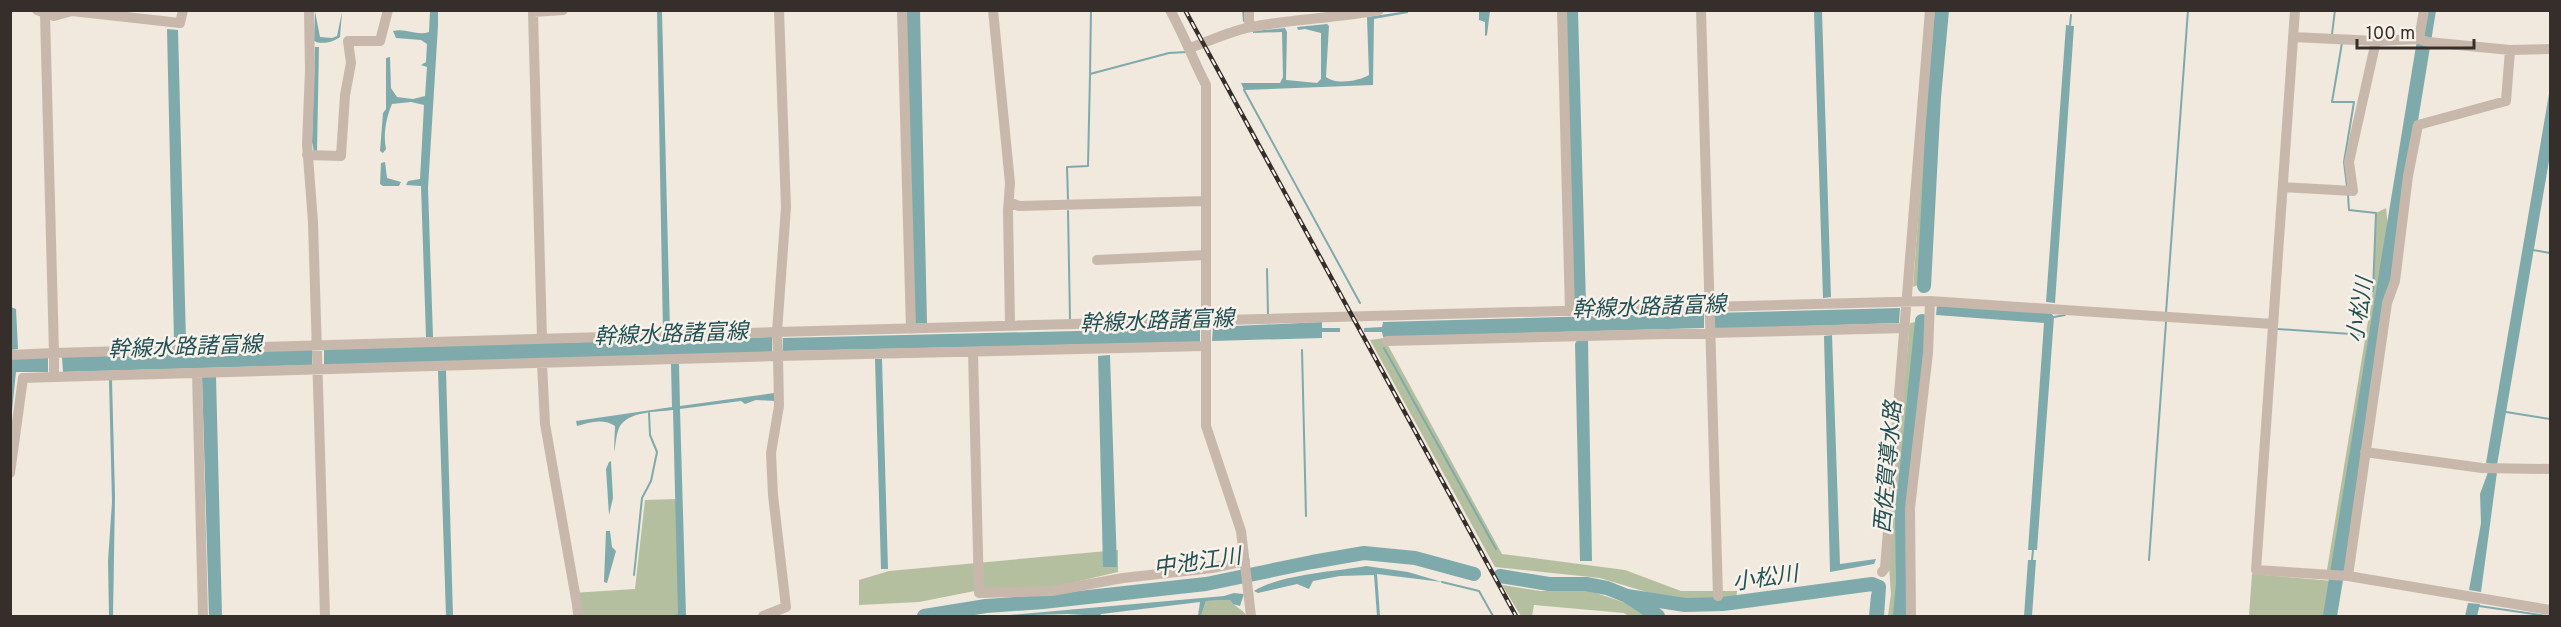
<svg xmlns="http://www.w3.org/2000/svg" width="2561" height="627" font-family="Overpass,'Noto Sans JP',sans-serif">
  <rect width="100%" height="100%" fill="#f1e8de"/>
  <path fill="#b4bf9f" d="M1933 11H1938L1926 135 1918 285 1913 287Z
    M2386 208 2389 238 2334 570H2327L2373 291 2376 213Z
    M1916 322 1897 515 1898 595 1894 616H1888L1891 594 1888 552 1910 323Z
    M1384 338 1502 554 1625 570 1681 591H1737L1736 600 1683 603 1600 578 1495 567 1370 340Z
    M678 499 684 616H573L572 593 635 589 645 500Z
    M1118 550V572L1054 587 985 589 919 602 859 605V580L889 571Z
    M2252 574 2333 581 2327 616H2249Z
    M1502 585 1541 591 1587 590 1629 604 1647 616H1629L1624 613 1534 605 1532 616H1521Z
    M1230 600C1235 607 1241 608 1247 616H1201L1206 601Z"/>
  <path fill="#7faaac" d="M315 11 320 37 332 38 337 36 342 12 340 37C334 42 321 45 314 41Z
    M430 11H438V26L428 188 433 337H426L421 186 406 185 408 181 420 179 424 105 411 102 392 104C386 118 383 135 386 149L383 153 380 151 383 113 386 109V58L390 57 391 88 397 97 413 99 425 96 427 67 421 65 426 62 427 44 421 40 396 38 393 31C406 28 417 36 429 32Z
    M657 11H662L670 331 663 332Z
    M906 11H920L927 323 915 324Z
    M1408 11V13L1374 19 1373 85 1244 90 1241 83H1280L1283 77 1282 32 1253 33V31L1285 28 1287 32 1286 80 1317 83 1321 79V33L1305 29 1298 30 1297 27 1327 24 1329 26 1326 77C1336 85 1359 81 1369 75L1367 17Z
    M1479 11H1490L1487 35 1485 36V22L1479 20Z
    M1566 11H1578L1586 305 1575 306 1573 301Z
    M1814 11H1822L1831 297 1823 298Z
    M2066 25 2074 26 2055 303 2046 302Z
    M167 29 178 30 186 341 174 342Z
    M315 47H319L317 151 314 152 312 142Z
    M2550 88V155L2497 465 2486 463Z
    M385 162 387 178 401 182 399 186H383L380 184 381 163Z
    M1937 305 2051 313 2054 317 2037 550H2028L2044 323 1936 315Z
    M11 307 16 309 18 349 11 350Z
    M1900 308 1899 323 1715 329 1714 313Z
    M1704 313V328L1383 337 1382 332H1364V328L1382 327 1383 322Z
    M1322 322V328H1340V332H1322V338L1212 341 1213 327Z
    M1200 328V342L783 351V338Z
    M1832 335 1840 564 1876 559 1874 564 1830 572 1824 336Z
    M772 337V353L324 365V349Z
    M1577 340 1588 341 1592 561H1580L1575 344Z
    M312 349V365L63 372 62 357Z
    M1110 355 1117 567H1103L1098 356Z
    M48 357V372H16L11 421V358Z
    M875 359H882L888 569H881Z
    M671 364H679L680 406 774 393 775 401 756 400 745 404 741 401 680 409 686 616H671L678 614 673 410C657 412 627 411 619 428 616 435 616 444 614 452L615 426C604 418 589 422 577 426L576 421 672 407Z
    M446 370 453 616H446L438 371Z
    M216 376 222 616H209L202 377Z
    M109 380H112L115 496 113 616H109L108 561 112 502Z
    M611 461 613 498 609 515 606 469 609 462Z
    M2488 472H2497L2481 592 2469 590 2481 523 2480 494Z
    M606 531H610L612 547 616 551 607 583 604 582Z
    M2028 560H2036L2032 616H2024Z
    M1366 566 1408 572 1442 582 1377 574 1380 616H1377L1374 575 1340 576 1313 581 1309 589 1297 584 1258 593 1254 591C1282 574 1333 572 1366 566Z
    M1234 593 1244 594 1240 606 1233 604 1230 600 1206 601 1201 616H1198L1200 602 1101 614 1100 616 1067 614 999 616 1224 596Z
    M2468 603 2480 604 2477 616H2465Z"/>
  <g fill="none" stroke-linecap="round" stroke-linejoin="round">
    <path stroke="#7faaac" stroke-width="2" d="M1091 10 1090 74 1169 53 1187 52
      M1243 10 1244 21
      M2070 25 2071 15
      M2332 34 2335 10
      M2342 43 2332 102H2354L2344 162 2347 187
      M1244 90 1360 303
      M2348 195 2349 210 2376 213 2373 291
      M1068 199 1067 167 1088 166 1090 75
      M1068 211 1070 319
      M2533 250 2550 253
      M1267 269 1268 314
      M2166 313 2188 10
      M2054 317 2065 315
      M2278 329 2365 335
      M1384 348 1496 549
      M1302 350 1306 516
      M2506 412 2550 419
      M2032 560 2033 550
      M2149 560 2166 322
      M634 575 642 498 651 481 657 452 650 435 649 413
      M1442 582 1479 591 1493 616
      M2479 606 2547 616
      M1870 616 1872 595"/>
    <path stroke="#7faaac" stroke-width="14" d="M1924 286 1934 97 1942 10
      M1500 576 1549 584H1586L1607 588 1627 596 1658 616
      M1627 596 1685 605 1723 604 1872 584 1879 587 1877 616
      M924 616 986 606 1043 602 1206 584 1312 562 1364 553 1415 558 1474 574
      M1900 616 1903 584 1902 514 1922 321
      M2330 616 2429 10"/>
    <path stroke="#c8b8ab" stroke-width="10" d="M37 10 54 16 72 11 180 23 183 10
      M309 10 310 70 307 144 313 222 325 616
      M902 10 911 329
      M993 10 1010 183 1008 211 1010 325
      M1170 10C1184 35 1193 60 1206 85V426L1241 531 1251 616
      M1249 10V27
      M1562 10 1570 311
      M1701 10 1718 596
      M2295 10 2256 570 2348 576 2550 610
      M2293 37 2376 41 2419 39 2428 42 2510 50 2550 49
      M2419 39 2424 10
      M1190 48C1210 41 1230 31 1251 27 1293 19 1337 18 1379 10
      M307 155 341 156 345 95 351 63 348 41H380L388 10
      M2283 187 2353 191 2349 162 2376 41
      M1011 203 1019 206 1206 201
      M1097 260 1206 255
      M542 338 533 12 563 10
      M1387 341 1906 328
      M973 352 979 593 1052 591 1123 578 1212 568 1245 561
      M10 355 54 353 45 14
      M542 363 545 424 579 616
      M197 373 203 616
      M54 377 778 356 777 332 1930 301 2273 324
      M2365 452 2482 468 2550 469
      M10 473 23 378 54 377V353L777 332 786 207 779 10
      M1882 572 1885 568 1930 10
      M2348 576 2387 303 2395 281 2408 176 2418 125 2506 101 2510 50
      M763 616 786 607 773 495 771 453 779 406 778 356 1205 346
      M1911 616 1910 508 1928 353 1930 301"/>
    <defs>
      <path id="rail" d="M1185 10 1516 616"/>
    </defs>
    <use href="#rail" stroke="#362e2a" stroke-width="4.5"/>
    <use href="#rail" stroke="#f9f2ea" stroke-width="2" stroke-dasharray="7" stroke-linecap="butt"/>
  </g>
  <g text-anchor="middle" stroke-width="5" stroke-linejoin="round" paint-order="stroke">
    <g font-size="22" font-style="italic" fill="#225255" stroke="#f9f2ea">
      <text transform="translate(1649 306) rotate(-2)" y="8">幹線水路諸富線</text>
      <text transform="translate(2359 310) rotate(-81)" y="8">小松川</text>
      <text transform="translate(1157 320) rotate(-2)" y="8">幹線水路諸富線</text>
      <text transform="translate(671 333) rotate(-2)" y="8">幹線水路諸富線</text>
      <text transform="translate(185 346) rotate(-2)" y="8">幹線水路諸富線</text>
      <text transform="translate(1887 467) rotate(-85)" y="8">西佐賀導水路</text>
      <text transform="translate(1197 561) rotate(-8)" y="8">中池江川</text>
      <text transform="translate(1765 577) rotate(-8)" y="8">小松川</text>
    </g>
  </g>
  <rect width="2561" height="627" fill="none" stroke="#362e2a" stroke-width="24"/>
  <path d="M2357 39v9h117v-9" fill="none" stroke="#362e2a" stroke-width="3"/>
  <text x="2366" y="39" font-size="18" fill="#362e2a" stroke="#f9f2ea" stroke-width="4.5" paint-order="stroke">100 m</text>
</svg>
